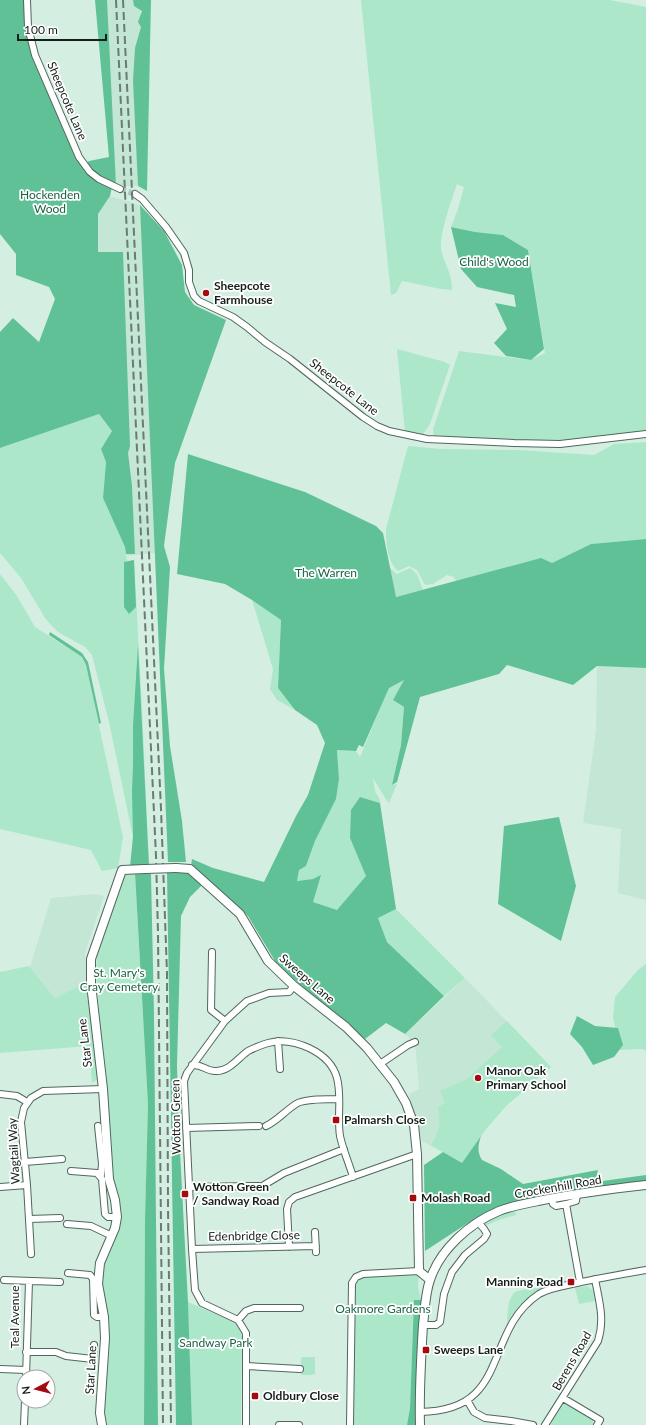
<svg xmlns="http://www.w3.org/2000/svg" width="646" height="1425" font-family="Lato,sans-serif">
  <rect width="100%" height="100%" fill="#d4efe1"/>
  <path fill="#c4e6d4" d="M97 0H141L138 186H116L109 157Z
    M110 196 140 205 156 358 164 546 155 553 127 556 114 498 123 253 98 252V214Z
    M597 666 646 668V900L618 893 621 829 583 823 596 730Z
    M95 894 104 896 85 953 88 981 55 998 30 967 51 898Z
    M465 978 551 1067 506 1106 486 1129 462 1163 422 1141 409 1094 419 1089 415 1044 405 1034Z"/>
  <path fill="#ade7ca" d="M361 0H610L646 7V432L570 441 486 440 434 438 433 429 459 351 530 360 545 353 528 250 503 235 475 232 451 227 458 209 464 187 457 184C452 199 440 232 441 248 443 262 453 275 452 290L441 289 402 281 396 293 391 295Z
    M397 349 445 362 450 365 430 424 422 436 405 433Z
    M99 414 112 431 101 449 106 462 103 498 125 547 127 561 134 560 142 707 149 866 130 867 133 837 109 722 92 655 85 647 58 632 51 625 45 618 21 578 0 553V448Z
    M646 442V539L591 544 552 563 458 585 454 577 447 575 433 584 425 585 417 570 409 566 398 571C387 561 386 543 386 529L408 446 442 449 519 450 594 455 614 444Z
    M390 568 397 574 410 568 417 574 423 590 395 597Z
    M0 574 17 596 35 627 82 657 86 665 123 837 118 868 102 871 91 850 0 829Z
    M252 600 281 620 278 688 295 710 277 700 270 689 273 669Z
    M405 679 393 700 404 707 401 745 392 785 397 784 389 803 385 798 373 778 375 791 380 800V803L361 797 350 838 367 876 337 910 313 902V879L296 881 299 870 306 866 315 841 336 799 339 779 337 750 356 751 360 757 389 687Z
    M135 873 148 1104 145 1225 144 1425H104L105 1396 109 1351 108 1316 102 1284 104 1261 116 1235 96 973 97 955 112 913 117 892 124 874Z
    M396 909 465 978 444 996 387 942 378 918Z
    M646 964V1051L642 1049 620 1050 613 1017 615 997 638 970Z
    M29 966 55 998 88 981 98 1079 92 1083 89 1046 0 1053V972Z
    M507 1021 551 1067 506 1106 486 1129 462 1163 431 1145C440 1130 441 1124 438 1107L445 1103 440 1091 467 1079 502 1047 491 1035Z
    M515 1209 516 1215 499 1220 485 1226 486 1222 496 1215Z
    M419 1271 418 1287 421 1300H414L410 1408 407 1425H350L352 1283 356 1277Z
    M553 1285C530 1295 521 1302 507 1323 508 1313 507 1296 517 1291Z
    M587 1286 594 1291 595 1301 579 1304 575 1288Z
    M188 1302 235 1322 242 1334 241 1425H192Z
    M302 1357H315V1374L312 1375H301V1359Z
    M564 1402 591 1418 593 1420V1425H551C551 1418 559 1406 564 1402Z"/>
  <path fill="#60c196" d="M0 0H27L31 41 84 165 112 187 110 196 98 214V252H123L130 446 128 453 132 486 135 554H126L125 547 103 498 106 462 101 449 112 431 99 414 0 448V332L13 318 39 342 55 299 49 287 16 275V254L0 234Z
    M95 0H107L116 186 100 178 85 164 89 161 109 157Z
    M133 0H151L147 191 138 186 133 81 135 48 141 27 138 22 142 11 134 6Z
    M140 205 164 231 182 265 185 292 194 305 226 320 175 463 164 546 170 567 164 669 170 746 182 821 186 862H168Z
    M451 227 475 232 503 235 528 250 544 349 531 360 506 356 494 343 507 329 495 303 516 307 514 295 477 287 461 269Z
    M188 454 305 492 376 526 383 533 396 597 541 558 552 563 591 544 646 539V668L597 666 573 685 507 665 499 674 420 697 397 782 392 785 401 745 404 707 393 700 404 680 389 688 363 747 359 745 356 751 337 750 339 779 336 799 315 841 306 866 299 870 297 881 313 879 321 875 313 902 337 910 366 876 350 838 351 810 360 797 380 803 396 909 378 918 387 942 444 996 405 1034 386 1023 365 1039 278 966 248 916 208 879 191 866 192 859 213 868 264 882 296 816 308 795 325 743 317 725 295 710 278 688 281 620 252 600 225 584 177 574Z
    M134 560 136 607 129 614 124 607V562Z
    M50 632 82 653 88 662 101 723 99 724 86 665 82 657 49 635Z
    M138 645 149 866 130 867 133 837 132 791 133 765V726Z
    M559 817 576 886 561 941 498 904 504 826Z
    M135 873 151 874 154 1014 158 1425H144L145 1220 148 1104Z
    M167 873H190L203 884 190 897 181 916 177 1066 179 1133 188 1302 192 1425H176Z
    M577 1016 595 1026 618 1028 623 1045 614 1057 593 1065 582 1047 570 1034Z
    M481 1136C478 1145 477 1152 482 1160L501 1169 523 1184 598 1170 595 1182 646 1175V1182L502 1207 474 1219 425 1251 424 1165 443 1152 462 1163Z
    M414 1300H421L416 1425H407L410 1408Z"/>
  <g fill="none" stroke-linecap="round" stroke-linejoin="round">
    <path stroke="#aec5b9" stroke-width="6" stroke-dasharray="6 3" stroke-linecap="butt" d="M120 189 135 194"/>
    <defs>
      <path id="street" d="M27 0 28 27 35 55 79 157 90 172 99 179 120 189
        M135 194 142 199 166 227 184 253 189 270V282L194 296 199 301 233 317 247 327 265 342 290 359 363 417 377 426 389 431 427 439 514 443 560 444 646 434
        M212 952 211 1010 225 1021
        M278 1041 280 1069
        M380 1064 408 1045 415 1042
        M192 1065C202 1064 206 1071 215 1071 229 1072 238 1058 248 1051 254 1048 261 1045 268 1043 293 1036 330 1052 337 1078 342 1097 337 1117 340 1136 343 1150 349 1163 353 1177
        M0 1094 17 1096 27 1102
        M98 1126 102 1164 101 1175
        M266 1126C277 1121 285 1111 296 1104 305 1098 328 1100 339 1099
        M186 1128 259 1126
        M25 1162 62 1159
        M71 1171 97 1173 102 1179 105 1214 108 1217H117
        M264 1185 284 1173 344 1149
        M0 1187 27 1185
        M189 1187 259 1186
        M551 1198 553 1204 556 1206 566 1204 580 1282
        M566 1204 576 1201 577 1194
        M29 1219 60 1218
        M67 1224 91 1226 112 1236
        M315 1232 316 1252
        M289 1247 287 1209 289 1202 295 1197 417 1154
        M192 1249 316 1246
        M31 1254 27 1185 21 1122 24 1108 31 1098 43 1091 103 1089
        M68 1273 90 1275 93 1279 94 1315 97 1317H104
        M4 1280 60 1282
        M238 1320 246 1311 254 1308H300
        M423 1325H436L440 1322 444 1294 452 1272 465 1255 484 1239 487 1234 484 1229 478 1222
        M26 1352H56L66 1356 93 1359 94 1345
        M246 1366 300 1369
        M0 1369 26 1370
        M26 1377 29 1281
        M563 1398 600 1420 597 1425
        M467 1400 474 1412 485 1418 511 1421 533 1425
        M420 1412C512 1411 482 1332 539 1294 551 1287 564 1286 577 1283 600 1278 623 1274 646 1270
        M24 1425 25 1401
        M246 1425V1333L238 1320 202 1303 195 1290 192 1249 184 1081 187 1073 225 1021 247 1001 269 993 289 992 294 986
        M279 1425H299
        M350 1425 352 1283 356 1277 363 1274 419 1271
        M545 1425 598 1341C605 1319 599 1301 595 1279"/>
      <path id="secondary" d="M176 868 190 869 240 914 268 961 294 986 346 1027 367 1048 394 1082 406 1103 414 1125 417 1154 419 1271 430 1280
        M102 1425 100 1413 105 1338 104 1317 98 1284 100 1263 115 1228 117 1217 115 1200 109 1179 103 1089 91 984V959L122 870 145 869
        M420 1425C419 1391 421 1358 423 1325 425 1309 425 1294 430 1280 440 1249 470 1223 499 1211 511 1206 525 1204 538 1201 573 1194 610 1189 646 1185"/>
    </defs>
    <use href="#street" stroke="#50675c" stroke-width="8"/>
    <use href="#secondary" stroke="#50675c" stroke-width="10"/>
    <use href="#street" stroke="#fff" stroke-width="6"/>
    <use href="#secondary" stroke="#fff" stroke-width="8"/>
    <path stroke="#697b72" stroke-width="2" stroke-dasharray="8 4" stroke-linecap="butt" d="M116 0 156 856 158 933 163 1425
      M123 0 161 809 167 973 168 1208 171 1425"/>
    <defs>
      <path id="secondary-bridge" d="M145 869 176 868"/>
    </defs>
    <use href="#secondary-bridge" stroke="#50675c" stroke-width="10" stroke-linecap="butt"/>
    <use href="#secondary-bridge" stroke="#fff" stroke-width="8"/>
  </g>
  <g fill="#a30b10" stroke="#fff" stroke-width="1.5">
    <circle cx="206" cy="293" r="4"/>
    <circle cx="478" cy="1078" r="4"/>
    <rect x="332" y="1116" width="8" height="8" rx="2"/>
    <rect x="181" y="1190" width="8" height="8" rx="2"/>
    <rect x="409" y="1194" width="8" height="8" rx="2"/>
    <rect x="567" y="1278" width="8" height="8" rx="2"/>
    <rect x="422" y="1346" width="8" height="8" rx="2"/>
    <rect x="251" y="1392" width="8" height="8" rx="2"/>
  </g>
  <g text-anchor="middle" stroke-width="3.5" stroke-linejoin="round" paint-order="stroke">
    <g font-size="12" fill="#151f1a" stroke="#fff">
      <text transform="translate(67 101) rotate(67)" y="4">Sheepcote Lane</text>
      <text transform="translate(344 387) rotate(38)" y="4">Sheepcote Lane</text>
      <text transform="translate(307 979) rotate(41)" y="4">Sweeps Lane</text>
      <text transform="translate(85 1043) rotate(-97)" y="4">Star Lane</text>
      <text transform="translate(176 1117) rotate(-91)" y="4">Wotton Green</text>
      <text transform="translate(14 1151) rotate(-93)" y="4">Wagtail Way</text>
      <text transform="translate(558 1187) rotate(-10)" y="4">Crockenhill Road</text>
      <text transform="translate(254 1236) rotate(-1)" y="4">Edenbridge Close</text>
      <text transform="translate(15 1317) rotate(-90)" y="4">Teal Avenue</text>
      <text transform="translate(572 1361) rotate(-60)" y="4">Berens Road</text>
      <text transform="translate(91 1370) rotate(-87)" y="4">Star Lane</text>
    </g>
    <g font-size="12" fill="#1a6346" stroke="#fff">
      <text x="50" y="199">Hockenden<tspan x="50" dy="14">Wood</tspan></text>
      <text x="494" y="266">Child's Wood</text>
      <text x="326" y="577">The Warren</text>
      <text x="119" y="977">St. Mary's<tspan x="119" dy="14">Cray Cemetery</tspan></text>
      <text x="383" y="1313">Oakmore Gardens</text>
      <text x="216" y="1347">Sandway Park</text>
    </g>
    <g font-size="12" font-weight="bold" fill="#151f1a" stroke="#fff" text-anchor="start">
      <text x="214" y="290">Sheepcote<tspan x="214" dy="14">Farmhouse</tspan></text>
      <text x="486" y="1075">Manor Oak<tspan x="486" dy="14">Primary School</tspan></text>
      <text x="344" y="1124">Palmarsh Close</text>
      <text x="193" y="1191">Wotton Green<tspan x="193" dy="14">/ Sandway Road</tspan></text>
      <text x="421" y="1202">Molash Road</text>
      <text x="563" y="1286" text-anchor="end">Manning Road</text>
      <text x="434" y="1354">Sweeps Lane</text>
      <text x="263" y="1400">Oldbury Close</text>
    </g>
  </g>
  <g transform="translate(36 1389) rotate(263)"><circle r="19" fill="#ffffff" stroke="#a1a5a3"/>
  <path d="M0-3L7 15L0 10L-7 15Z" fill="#a30b10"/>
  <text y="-6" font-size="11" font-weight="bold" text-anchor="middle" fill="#151f1a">N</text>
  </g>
  <path d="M18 34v6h88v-6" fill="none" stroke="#151f1a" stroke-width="2"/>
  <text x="24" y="34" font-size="12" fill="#151f1a" stroke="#ffffff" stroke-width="3" paint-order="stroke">100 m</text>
</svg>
